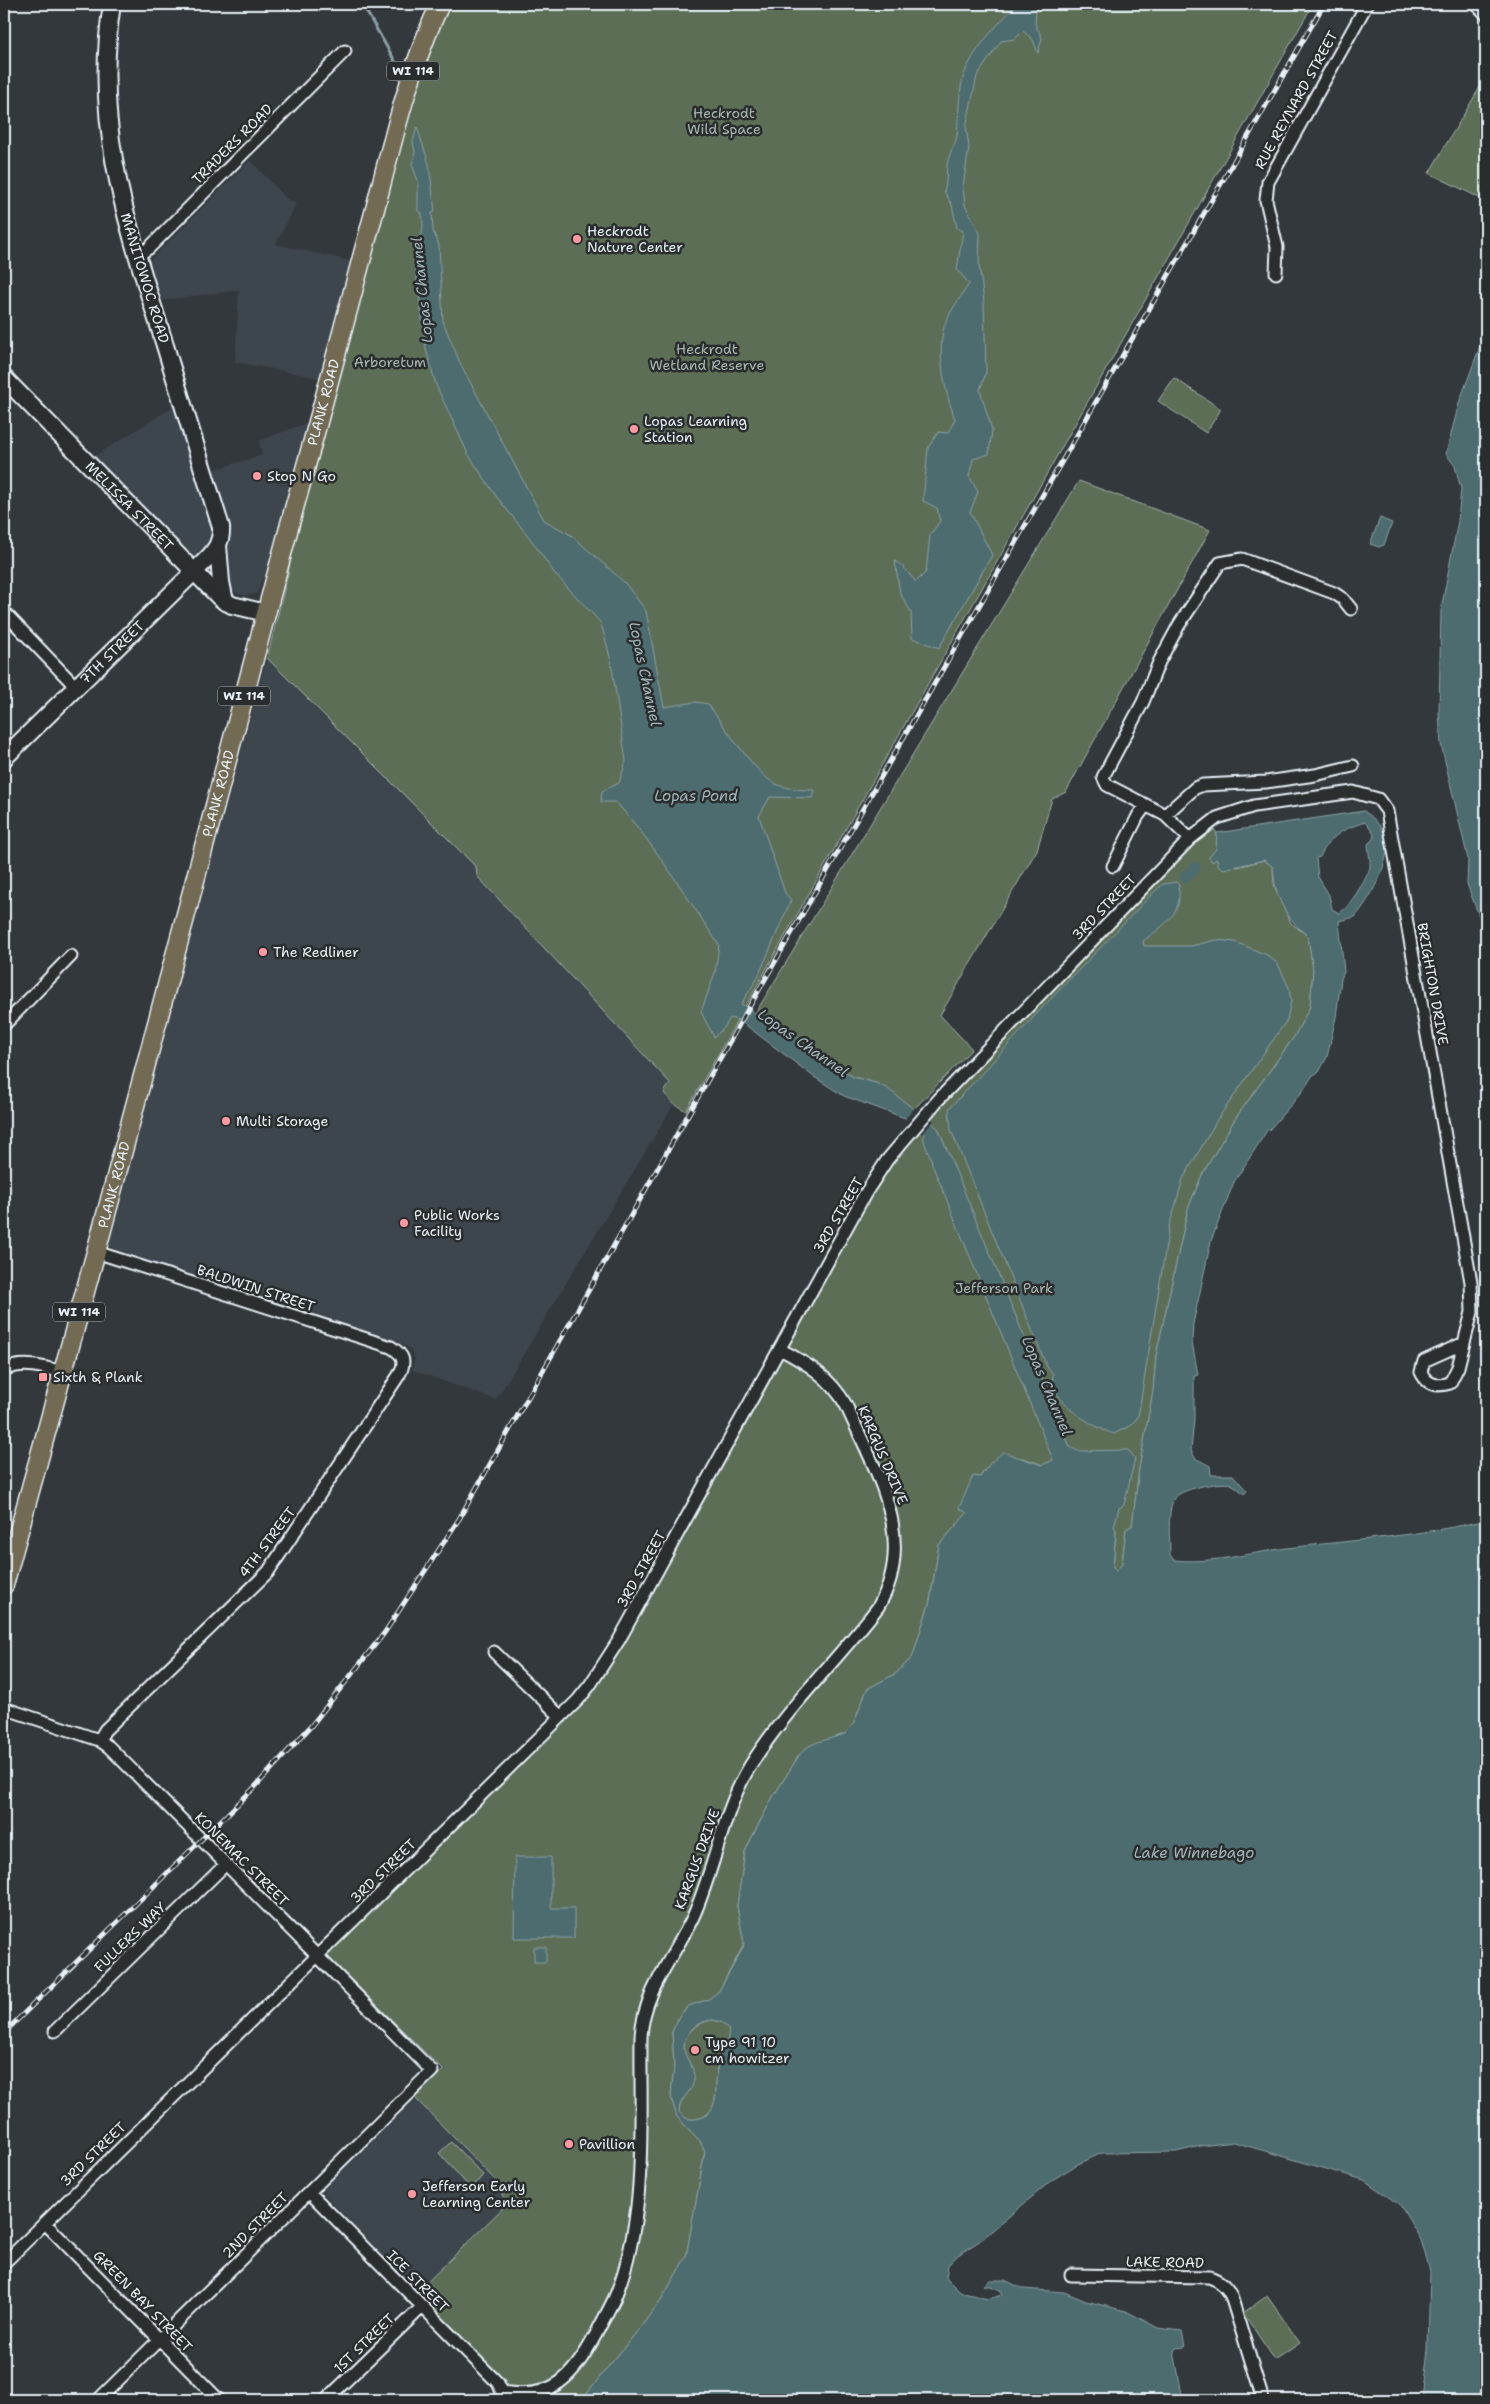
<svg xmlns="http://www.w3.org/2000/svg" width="1490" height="2404" font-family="'Shantell Sans',sans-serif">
  <rect width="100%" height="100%" fill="#33383c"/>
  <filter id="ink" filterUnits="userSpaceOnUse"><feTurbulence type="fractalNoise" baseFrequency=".02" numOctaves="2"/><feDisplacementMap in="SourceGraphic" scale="10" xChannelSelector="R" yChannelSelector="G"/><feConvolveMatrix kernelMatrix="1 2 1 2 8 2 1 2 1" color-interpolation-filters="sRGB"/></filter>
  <g filter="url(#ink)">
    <path fill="#3e454d" d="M250 160 286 198 296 204 276 244 355 262 324 379 235 362 239 290 158 301 148 269 151 259Z
      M176 405 210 471 262 455 259 441 311 421 271 563 256 594 245 596 236 593 229 588 188 552 93 457Z
      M267 658 476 867 477 876 670 1083 664 1093 674 1104 496 1400 412 1370 415 1359 411 1350 399 1342 119 1254 109 1245 106 1237Z
      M415 2098 501 2186 500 2190 508 2203 417 2292 322 2192 324 2186Z"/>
    <path fill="#5d6e57" stroke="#a2b0a8" d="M449 4H1313L686 1111 674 1104 664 1093 670 1083 477 876 476 867 267 658 288 574 297 527 401 136 423 67Z
      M1486 77V201L1429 173Z
      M1174 378 1221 409 1206 433 1158 401Z
      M1079 481 1210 530 1066 792 1052 799 1037 850 940 1015 972 1049 914 1109 876 1083 853 1077 761 1012H756Z
      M1211 826 1217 833V859L1238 867 1264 860 1273 867 1274 885 1291 923 1308 936 1313 970 1310 1007 1294 1037 1235 1119 1202 1175 1188 1209 1156 1356 1153 1391 1139 1469 1132 1526 1126 1529 1122 1564 1116 1571 1113 1568 1116 1530 1049 1464 1043 1465 1023 1458 983 1471 967 1513 939 1545 930 1601 912 1658 895 1674 867 1689 854 1723 845 1734 809 1746 800 1754 773 1797 750 1841 745 1852 737 1906 744 1943 742 1948 719 1991 709 1999 689 2006 684 2010 672 2032 674 2067 671 2095 677 2117 700 2141 705 2151 686 2257 661 2300 640 2328 581 2400H505L508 2396 505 2382 417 2292 508 2203 502 2196 501 2186 415 2098 443 2070 324 1953 607 1667 746 1421 867 1199 914 1127 1194 840Z
      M713 2020 721 2022 729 2028C731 2041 720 2052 718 2064 713 2085 723 2114 696 2119 688 2120 684 2118 679 2112 679 2100 688 2095 689 2083 690 2079 692 2072 691 2068 691 2064 686 2059 685 2054 680 2035 696 2022 713 2020Z
      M451 2142 483 2175 471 2189 439 2153Z
      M1267 2296 1300 2343 1275 2360 1243 2313Z"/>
    <path fill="#4d6c6f" stroke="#8ba1a6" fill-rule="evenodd" d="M1017 4H1042L1036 9 1035 24 1042 38 1038 53 1033 40 1023 31 1015 39 1001 41 977 76 966 127 969 147 963 187 965 205 980 233 979 264 984 302 986 372 980 390 992 430 989 454 973 459 969 476 978 492 970 512 992 555 939 648 912 638 911 612 900 593 895 561 902 566 916 582 926 572 930 535 940 521 937 508 923 501 928 448 938 432 948 433 955 419C945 392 936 352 945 324 948 314 963 294 969 284L957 269 963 231 957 228 952 205 944 191C948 180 945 168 949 157 951 150 956 143 957 136 959 117 958 97 963 78 972 50 997 25 1017 4Z
      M417 127 429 164 435 212 432 213 433 231 439 245 443 322 461 365 544 520 571 535 625 583 646 611 664 707 696 702 708 704C721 722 757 776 776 784 788 789 801 790 814 790L812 798 770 797 759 816 785 893 791 900 757 979 741 1004 755 1013 761 1011 853 1077 876 1083 888 1089 938 1128 1070 1447 1078 1451 1128 1450 1135 1458 1124 1505 1119 1508 1114 1527 1116 1530 1113 1567 1116 1571 1122 1564 1126 1529 1132 1526 1139 1469 1153 1391 1156 1356 1188 1209 1202 1175 1235 1119 1294 1037 1310 1007 1313 970 1308 936C1285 918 1275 897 1273 867L1264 860 1223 869 1218 865 1217 859 1212 862 1209 857 1216 849 1217 833 1364 811C1374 818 1385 829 1387 842 1389 865 1370 900 1355 917L1339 921 1344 972 1341 979 1336 1017 1327 1057 1319 1072 1313 1075 1302 1092 1269 1130 1268 1129 1234 1182 1211 1241 1193 1324 1192 1342 1198 1375 1194 1376V1420L1191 1450 1195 1458 1210 1466 1211 1475H1233L1247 1491 1244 1494C1241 1491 1235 1486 1231 1484 1220 1481 1177 1489 1173 1500 1167 1517 1170 1538 1170 1555L1174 1560C1211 1564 1250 1553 1287 1548 1354 1540 1420 1536 1486 1520V2400H1422L1428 2349 1430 2271 1421 2240 1400 2205 1364 2180 1234 2142 1201 2146 1176 2152 1102 2153 1078 2164 1052 2180 981 2240 958 2255 948 2265 946 2278 960 2292 988 2299 1002 2295V2291L991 2286H983L990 2280H1005L1023 2289 1064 2292 1086 2301 1126 2311 1158 2328 1182 2331 1185 2347 1176 2348 1174 2351 1183 2400H581L640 2328 661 2300 686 2257 705 2151 700 2141 677 2117 673 2104 671 2095 674 2067 672 2032 679 2016 689 2006 709 1999 719 1991 743 1948 744 1943 737 1906 745 1852 750 1841 773 1797 800 1754 809 1746 818 1742 845 1734 854 1723 867 1689 895 1674 912 1658 930 1601 939 1545 967 1513 959 1508 973 1476 980 1477 991 1462 1003 1452 1042 1465 1053 1460 932 1164C931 1153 922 1145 924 1134L905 1118 844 1096 814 1077 739 1020 730 1018 724 1028 714 1037 701 1012 715 973 719 945C686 896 655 845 616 802H601L602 791 619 783 626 761 611 661 601 623 555 574 529 537 496 496 468 454 436 385 426 349 416 271 423 226 422 213 418 211V181L412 164 415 152 413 142ZM1365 822 1374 834 1373 839 1368 844C1368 851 1371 860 1370 867 1368 877 1348 909 1339 913L1332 909 1329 895 1318 877 1316 858 1320 857C1330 836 1343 829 1365 822ZM713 2020 721 2022 728 2028C731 2041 720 2052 718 2064 713 2085 723 2114 696 2119 688 2120 684 2118 679 2112 679 2098 692 2093 694 2080 697 2062 671 2052 692 2029 698 2023 704 2021 713 2020Z
      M1486 330V947L1481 921 1467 884 1468 859 1441 744 1439 712 1441 610 1458 521 1461 489 1455 466 1446 454 1459 403Z
      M1380 518 1392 523 1384 545 1379 547 1370 544Z
      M1176 882 1180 886 1178 887C1185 913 1160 928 1143 941L1144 946H1191L1216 940 1235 942 1267 955 1278 964 1289 988 1291 1001 1287 1020 1217 1120 1183 1179 1169 1227 1138 1417 1131 1425 1114 1434C1093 1427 1048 1402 1053 1374L1047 1367 951 1130 949 1109 1044 1006 1154 892 1163 884Z
      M515 1857H551V1908H574V1938H514Z
      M534 1947H546V1962H534Z"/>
    <path fill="#33383c" d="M915 1107 934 1121 922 1134 905 1119Z"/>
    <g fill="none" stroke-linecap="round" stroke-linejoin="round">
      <path stroke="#8ba1a6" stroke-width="3" d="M362 4 395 61"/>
      <path stroke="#4d6c6f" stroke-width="11" d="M1185 877 1195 868"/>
      <defs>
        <path id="street" d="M1476 4 1486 14
          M137 256 149 248 345 51
          M1276 273 1277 247 1266 200 1268 182 1367 4
          M4 612 76 687
          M1165 815 1195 788 1203 785 1266 782 1315 775 1353 766
          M1190 839 1165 815 1107 785 1103 777 1143 702 1159 662 1179 625 1220 563 1242 559 1334 593 1343 599 1351 609
          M1113 866 1138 816 1146 805
          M4 1025 71 956
          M96 1252 391 1347C404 1355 406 1362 399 1375L268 1572 105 1730 99 1740
          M1464 1343 1458 1367 1450 1383C1437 1387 1427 1385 1421 1372L1424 1361Z
          M4 1370C22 1361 44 1367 63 1372
          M494 1652 561 1717
          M4 1708 99 1740 109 1747 432 2071 98 2400
          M55 2031 226 1864
          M309 2192 498 2383 502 2392
          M45 2223 219 2400
          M4 2263 578 1700 590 1685 619 1640 865 1194 887 1160 938 1100 1190 839 1217 818 1254 806 1353 792 1378 799 1387 811 1471 1282 1472 1312 1464 1343
          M1071 2275 1209 2277C1219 2280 1226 2285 1231 2296L1263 2400
          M502 2392C553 2401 574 2376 596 2334 602 2322 609 2310 615 2297 648 2217 640 2122 641 2037 643 1992 674 1957 693 1917 714 1871 724 1808 750 1766 786 1708 837 1661 878 1607 919 1538 874 1469 846 1405 830 1377 808 1364 780 1349
          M326 2400 422 2307"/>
        <g id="secondary">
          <path id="s1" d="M4 378 220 598 232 605 266 613"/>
          <path d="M218 546 221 582 225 602"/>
          <path id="s2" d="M4 758 206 560C216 550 222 541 221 527 200 461 180 395 160 329 125 217 93 123 112 4"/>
        </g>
        <g id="primary">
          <path id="s3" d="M4 1585 96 1252 295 505C323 407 348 308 375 209 393 139 409 70 440 4"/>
        </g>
      </defs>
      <use href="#street" stroke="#e8f1f8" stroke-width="15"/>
      <use href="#secondary" stroke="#e8f1f8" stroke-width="20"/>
      <use href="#primary" stroke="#e8f1f8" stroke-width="21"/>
      <use href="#street" stroke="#2a2d2e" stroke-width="11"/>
      <use href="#secondary" stroke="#2a2d2e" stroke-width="16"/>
      <use href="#primary" stroke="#736b52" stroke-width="18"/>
      <defs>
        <path id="rail" d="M4 2033 254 1788 311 1726 385 1632 459 1519 740 1023 1324 4"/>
      </defs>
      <use href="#rail" stroke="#e8f1f8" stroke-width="5"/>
      <use href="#rail" stroke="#2a2d2e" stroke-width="3" stroke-dasharray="9" stroke-linecap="butt"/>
    </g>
  </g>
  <g fill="#ff9aa2" stroke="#2a2d2e" stroke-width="2">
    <circle cx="577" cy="239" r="5"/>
    <circle cx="634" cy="429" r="5"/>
    <circle cx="257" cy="476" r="5"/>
    <circle cx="263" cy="952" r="5"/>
    <circle cx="226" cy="1121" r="5"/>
    <circle cx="404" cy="1223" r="5"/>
    <rect x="38" y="1372" width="10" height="10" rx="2.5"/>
    <circle cx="695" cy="2050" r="5"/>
    <circle cx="569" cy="2144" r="5"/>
    <circle cx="412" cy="2194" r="5"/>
  </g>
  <g text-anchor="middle" stroke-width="5" stroke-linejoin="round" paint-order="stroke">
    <g fill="#2a2d2e" stroke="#afb6bb" stroke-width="1">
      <rect x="387" y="61.5" width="52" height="19" rx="4"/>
      <rect x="218" y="686.5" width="52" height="19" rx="4"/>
      <rect x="53" y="1302.5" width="52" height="19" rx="4"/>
    </g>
    <g font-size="12" font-weight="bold" fill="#e8f1f8">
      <text x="413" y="75">WI 114</text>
      <text x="244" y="700">WI 114</text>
      <text x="79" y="1316">WI 114</text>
    </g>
    <g font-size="14" fill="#e8f1f8" stroke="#2a2d2e">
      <text transform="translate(1296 100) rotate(-61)" y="5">RUE REYNARD STREET</text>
      <text transform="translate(232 144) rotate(-45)" y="5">TRADERS ROAD</text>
      <text transform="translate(145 278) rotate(73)" y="5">MANITOWOC ROAD</text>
      <text dy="5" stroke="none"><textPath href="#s3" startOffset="1225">PLANK ROAD</textPath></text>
      <text dy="5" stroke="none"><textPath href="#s1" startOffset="179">MELISSA STREET</textPath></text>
      <text dy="5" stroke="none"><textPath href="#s2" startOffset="151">7TH STREET</textPath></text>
      <text dy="5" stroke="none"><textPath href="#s3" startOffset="820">PLANK ROAD</textPath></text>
      <text transform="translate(1104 907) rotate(-46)" y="5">3RD STREET</text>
      <text transform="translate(1433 984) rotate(80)" y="5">BRIGHTON DRIVE</text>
      <text dy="5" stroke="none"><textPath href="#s3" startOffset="415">PLANK ROAD</textPath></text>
      <text transform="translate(838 1215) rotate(-60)" y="5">3RD STREET</text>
      <text transform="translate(256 1288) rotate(18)" y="5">BALDWIN STREET</text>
      <text transform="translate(883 1455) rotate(67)" y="5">KARGUS DRIVE</text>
      <text transform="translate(267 1542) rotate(-53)" y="5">4TH STREET</text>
      <text transform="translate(641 1569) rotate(-61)" y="5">3RD STREET</text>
      <text transform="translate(242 1859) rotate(45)" y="5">KONEMAC STREET</text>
      <text transform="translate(697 1859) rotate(-70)" y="5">KARGUS DRIVE</text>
      <text transform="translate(383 1871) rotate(-44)" y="5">3RD STREET</text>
      <text transform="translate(130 1937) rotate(-44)" y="5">FULLERS WAY</text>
      <text transform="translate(93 2154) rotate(-44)" y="5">3RD STREET</text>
      <text transform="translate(255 2225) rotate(-45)" y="5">2ND STREET</text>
      <text transform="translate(1165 2262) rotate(1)" y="5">LAKE ROAD</text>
      <text transform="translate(418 2281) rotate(45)" y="5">ICE STREET</text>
      <text transform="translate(143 2301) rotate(46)" y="5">GREEN BAY STREET</text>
      <text transform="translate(364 2343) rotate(-44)" y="5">1ST STREET</text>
    </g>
    <g font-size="14" fill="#a9b6b0" stroke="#2a2d2e">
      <text x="724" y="118">Heckrodt<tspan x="724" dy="16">Wild Space</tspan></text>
      <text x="707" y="354">Heckrodt<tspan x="707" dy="16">Wetland Reserve</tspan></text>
      <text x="390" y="367">Arboretum</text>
      <text x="1004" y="1293">Jefferson Park</text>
    </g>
    <g font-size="14" fill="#e8f1f8" stroke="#2a2d2e" text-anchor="start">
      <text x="587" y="236">Heckrodt<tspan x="587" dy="16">Nature Center</tspan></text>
      <text x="644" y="426">Lopas Learning<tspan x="644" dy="16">Station</tspan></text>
      <text x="267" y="481">Stop N Go</text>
      <text x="273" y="957">The Redliner</text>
      <text x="236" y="1126">Multi Storage</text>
      <text x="414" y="1220">Public Works<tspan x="414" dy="16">Facility</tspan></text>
      <text x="53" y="1382">Sixth &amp; Plank</text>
      <text x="705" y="2047">Type 91 10<tspan x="705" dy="16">cm howitzer</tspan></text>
      <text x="579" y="2149">Pavillion</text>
      <text x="422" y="2191">Jefferson Early<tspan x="422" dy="16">Learning Center</tspan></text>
    </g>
    <g font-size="15" font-style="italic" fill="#a2b5ba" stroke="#2a2d2e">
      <text transform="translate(422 290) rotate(-96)" y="5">Lopas Channel</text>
      <text transform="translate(645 674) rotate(78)" y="5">Lopas Channel</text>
      <text x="696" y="801">Lopas Pond</text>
      <text transform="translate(803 1043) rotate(35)" y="5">Lopas Channel</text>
      <text transform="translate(1047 1386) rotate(67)" y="5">Lopas Channel</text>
      <text x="1194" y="1858">Lake Winnebago</text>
    </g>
  </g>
  <rect width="1490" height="2404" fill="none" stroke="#2a2d2e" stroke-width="20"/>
  <rect x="10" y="10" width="1470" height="2384" fill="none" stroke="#e8f1f8" stroke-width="2" filter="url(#ink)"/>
</svg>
